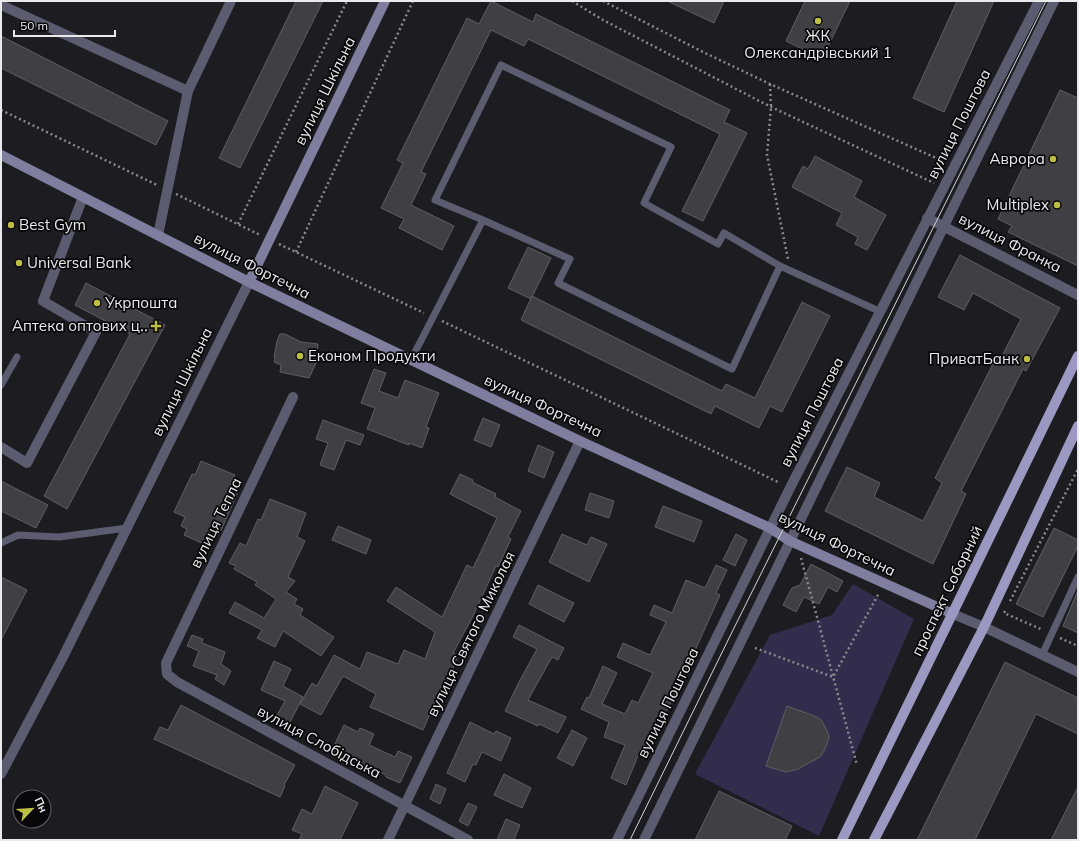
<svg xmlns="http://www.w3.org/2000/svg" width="1079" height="841" font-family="Mulish,sans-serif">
  <rect width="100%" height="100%" fill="#1d1d21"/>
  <path fill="#322d4d" d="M853 584 914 619 819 836 695 774 770 635 832 615Z"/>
  <path fill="#404044" stroke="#5f5e63" d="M296 1H323L240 168 219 158Z
    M491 1 533 22 536 14 730 110 724 122 747 133 703 221 682 211 720 134 528 39 524 46 491 30 421 172 426 174 411 205 454 226 442 250 399 228 404 219 381 208 403 163 397 160 467 18 479 24Z
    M667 1H724L714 23Z
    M805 1H850L822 59 786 41Z
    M957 1H994L944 112 913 98Z
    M1 36 168 121 156 145 1 68Z
    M1060 90 1078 98V266L1008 232 1012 226 998 219Z
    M815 156 862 181 854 197 886 215 867 250 855 244 858 237 836 225 842 213 792 187 803 166 808 169Z
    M528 247 551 258 531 299 508 288Z
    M960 255 1060 308 1026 371 1023 369 961 491 966 494 933 564 825 511 847 467 880 483 874 497 923 521 942 483 935 478 997 356 1001 358 1021 319 973 293 964 310 938 297Z
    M86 283 165 325 67 509 44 496 130 334 75 305Z
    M532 296 722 391 726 384 755 398 802 302 830 316 782 412 770 406 759 428 715 406 711 414 521 320Z
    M280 334H285L301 342 318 344 317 354 320 355 309 378 280 372 281 365 274 362 275 358 274 357 277 341Z
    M374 369 386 373 379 391 398 398 405 380 439 393 426 427 429 428 422 448 409 443V445L367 429 375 408 361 403Z
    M483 418 500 425 491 447 474 440Z
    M323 420 364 435 360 445 346 440 334 470 320 465 328 443 316 439Z
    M538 445 554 452 544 478 528 471Z
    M201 461 235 475 229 488 238 492 219 535 211 532 206 545 184 535 187 529 181 526 185 517 174 512 192 474 195 475Z
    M460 474 473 480 472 482 496 494 495 497 521 511 508 537 511 539 498 567 496 566 472 618 453 653 458 655 446 687 442 685 423 730 370 707 376 694 343 676 321 715 300 704 312 683 317 686 334 655 360 669 367 652 398 664 404 650 425 659 435 632 387 601 396 587 442 617 467 565 473 568 497 518 450 494Z
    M1 481 48 505 36 528 1 511Z
    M590 493 614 501 609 518 585 510Z
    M270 499 306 513 297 537 305 541 288 577 295 581 286 592 297 599 294 604 303 609 300 615 334 637 321 656 283 631 275 647 257 638 262 630 229 613 235 602 264 618 276 599 255 585 257 582 234 569 236 566 229 563 240 543 246 546 258 519 261 520Z
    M663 506 702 521 694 542 655 527Z
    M338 526 371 540 366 554 332 540Z
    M1054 528 1078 540V546L1043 617 1016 604Z
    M562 534 587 545 591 537 607 544 589 582 549 562Z
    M736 534 747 540 735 566 723 560Z
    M811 564 843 581 837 592 828 587 819 604 804 597 796 612 783 605 792 588 800 585Z
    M716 565 727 570 716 593 720 595 680 684 657 730 655 729 646 753 640 751 626 785 611 778 625 745 604 737 609 722 581 709 587 697 589 698 603 666 617 673 602 704 625 714 632 700 638 703 653 673 617 657 623 643 650 655 666 622 650 615 654 605 672 613 686 580 705 588Z
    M1 577 27 590 1 640Z
    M538 585 574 603 564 622 529 604Z
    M1078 590V633L1063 626Z
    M519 625 564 648 558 660 552 657 528 700 566 717 558 733 539 724 538 726 505 711 518 684 537 649 513 637Z
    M192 635 203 639 202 643 225 652 221 664 231 671 224 685 215 679 217 675 193 666 199 651 187 646Z
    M274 661 291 669 283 686 303 697 289 724 276 717 285 701 261 690Z
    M1005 662 1078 698V734L1036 714 975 840H917Z
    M181 705 295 765 284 785 285 786 280 797 154 739 160 727 168 730Z
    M787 706 817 717 822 721 828 733 829 738 824 751 820 757 798 769 786 772 766 766Z
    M470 722 494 734 496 731 511 738 501 761 482 752 476 765 473 764 465 782 447 773Z
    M344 725 358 732 360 728 374 734 369 745 395 757 398 751 412 757 400 783 386 777V775L332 750Z
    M572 730 587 738 573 766 557 758Z
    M504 774 531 788 522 808 494 795Z
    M436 784 446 789 440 804 430 799Z
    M325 786 358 803 340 840H299L302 834 292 830 302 809 312 814Z
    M1078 787V840H1051Z
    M719 791 792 826 785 840H695Z
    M468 803 477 807 468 826 459 821Z
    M506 819 520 825 514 840H497Z"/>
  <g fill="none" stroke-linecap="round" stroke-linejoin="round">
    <path stroke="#8a8a8d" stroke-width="2.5" stroke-dasharray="2 3" stroke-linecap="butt" d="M572 1 603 20 771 107 934 183
      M603 1 703 52 770 84 945 162
      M770 84 771 107 767 155 788 259
      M1 110 157 185
      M176 194 260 235
      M238 224 347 1
      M279 244 424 313
      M296 252 413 1
      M442 321 780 483
      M801 558 857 765
      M1010 601 1078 469
      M1005 611 1004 613 1043 630
      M1060 638 1078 646
      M755 648 833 677 879 593"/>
    <path stroke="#5d5b6f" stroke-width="7" d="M780 266 881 312
      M411 360 483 220 435 200 501 65 671 147 644 203 718 244 724 233 780 266 732 369 558 283 570 259 483 220
      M1 385 17 357
      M1 543 18 535 59 537 127 528
      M1042 655 1078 577"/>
    <path stroke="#5d5b6f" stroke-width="10" d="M1 5 188 91
      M927 218 1078 295
      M158 235 188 91 231 1
      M293 397 166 663 167 674 177 682 468 840
      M1 447 27 463 96 332 43 301 83 197
      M1 774 63 657 249 282
      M617 840 790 488 1039 1
      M644 840 1054 1"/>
    <path stroke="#5d5b6f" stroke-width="10" d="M953 614 984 627 1078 672
      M388 840 580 441"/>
    <path stroke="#817d9e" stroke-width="10" d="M1 155 249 282 580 441 770 528 790 541 953 614
      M249 282 385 1"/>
    <path stroke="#9d98c2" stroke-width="10" d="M842 840 1078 356
      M874 840 984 627 1078 426"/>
    <path stroke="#d5d5d8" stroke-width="1" d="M630 840 735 626 1046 1"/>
  </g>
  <g fill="#bcbf43" stroke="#080709" stroke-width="1.5">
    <circle cx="818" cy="21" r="4"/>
    <circle cx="1053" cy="159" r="4"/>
    <circle cx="1057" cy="205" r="4"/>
    <circle cx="11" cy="225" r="4"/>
    <circle cx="19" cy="263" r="4"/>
    <circle cx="97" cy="303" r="4"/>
    <path d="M154 320h4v4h4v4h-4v4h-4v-4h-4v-4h4z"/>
    <circle cx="300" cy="356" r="4"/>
    <circle cx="1027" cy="359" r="4"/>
  </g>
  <g text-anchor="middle" stroke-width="3.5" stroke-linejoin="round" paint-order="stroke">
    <g font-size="15" fill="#eaeaec" stroke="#080709" text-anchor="end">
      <text x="818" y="41" text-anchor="middle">ЖК<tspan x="818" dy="17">Олександрівський 1</tspan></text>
      <text x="1045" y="164">Аврора</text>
      <text x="1049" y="210">Multiplex</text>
      <text x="19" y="230" text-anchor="start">Best Gym</text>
      <text x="27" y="268" text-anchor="start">Universal Bank</text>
      <text x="105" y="308" text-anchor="start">Укрпошта</text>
      <text x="148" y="331">Аптека оптових ц‥</text>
      <text x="308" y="361" text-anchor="start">Економ Продукти</text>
      <text x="1019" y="364">ПриватБанк</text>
    </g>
    <g font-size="15" fill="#eaeaec" stroke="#080709">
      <text transform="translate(325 91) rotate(-64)" y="5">вулиця Шкільна</text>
      <text transform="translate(959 124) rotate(-63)" y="5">вулиця Поштова</text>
      <text transform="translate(1010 243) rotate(27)" y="5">вулиця Франка</text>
      <text transform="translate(252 266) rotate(27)" y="5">вулиця Фортечна</text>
      <text transform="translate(182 382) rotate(-64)" y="5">вулиця Шкільна</text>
      <text transform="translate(543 406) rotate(25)" y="5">вулиця Фортечна</text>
      <text transform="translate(812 412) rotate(-63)" y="5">вулиця Поштова</text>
      <text transform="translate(216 523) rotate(-64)" y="5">вулиця Тепла</text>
      <text transform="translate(837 544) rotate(26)" y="5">вулиця Фортечна</text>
      <text transform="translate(947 591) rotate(-64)" y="5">проспект Соборний</text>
      <text transform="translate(471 634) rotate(-64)" y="5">вулиця Святого Миколая</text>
      <text transform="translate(668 703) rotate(-64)" y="5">вулиця Поштова</text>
      <text transform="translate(319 742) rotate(28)" y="5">вулиця Слобідська</text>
    </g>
  </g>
  <rect width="1079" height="841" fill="none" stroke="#eaeaec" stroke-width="4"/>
  <g transform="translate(32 809) rotate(65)"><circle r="19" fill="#080709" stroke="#626264"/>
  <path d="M0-3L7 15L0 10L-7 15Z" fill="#bcbf43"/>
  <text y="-6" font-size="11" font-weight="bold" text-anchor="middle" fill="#eaeaec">Пн</text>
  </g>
  <path d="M14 30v6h101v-6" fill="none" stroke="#eaeaec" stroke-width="2"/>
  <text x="20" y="30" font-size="12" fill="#eaeaec" stroke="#080709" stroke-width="3" paint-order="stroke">50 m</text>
</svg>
